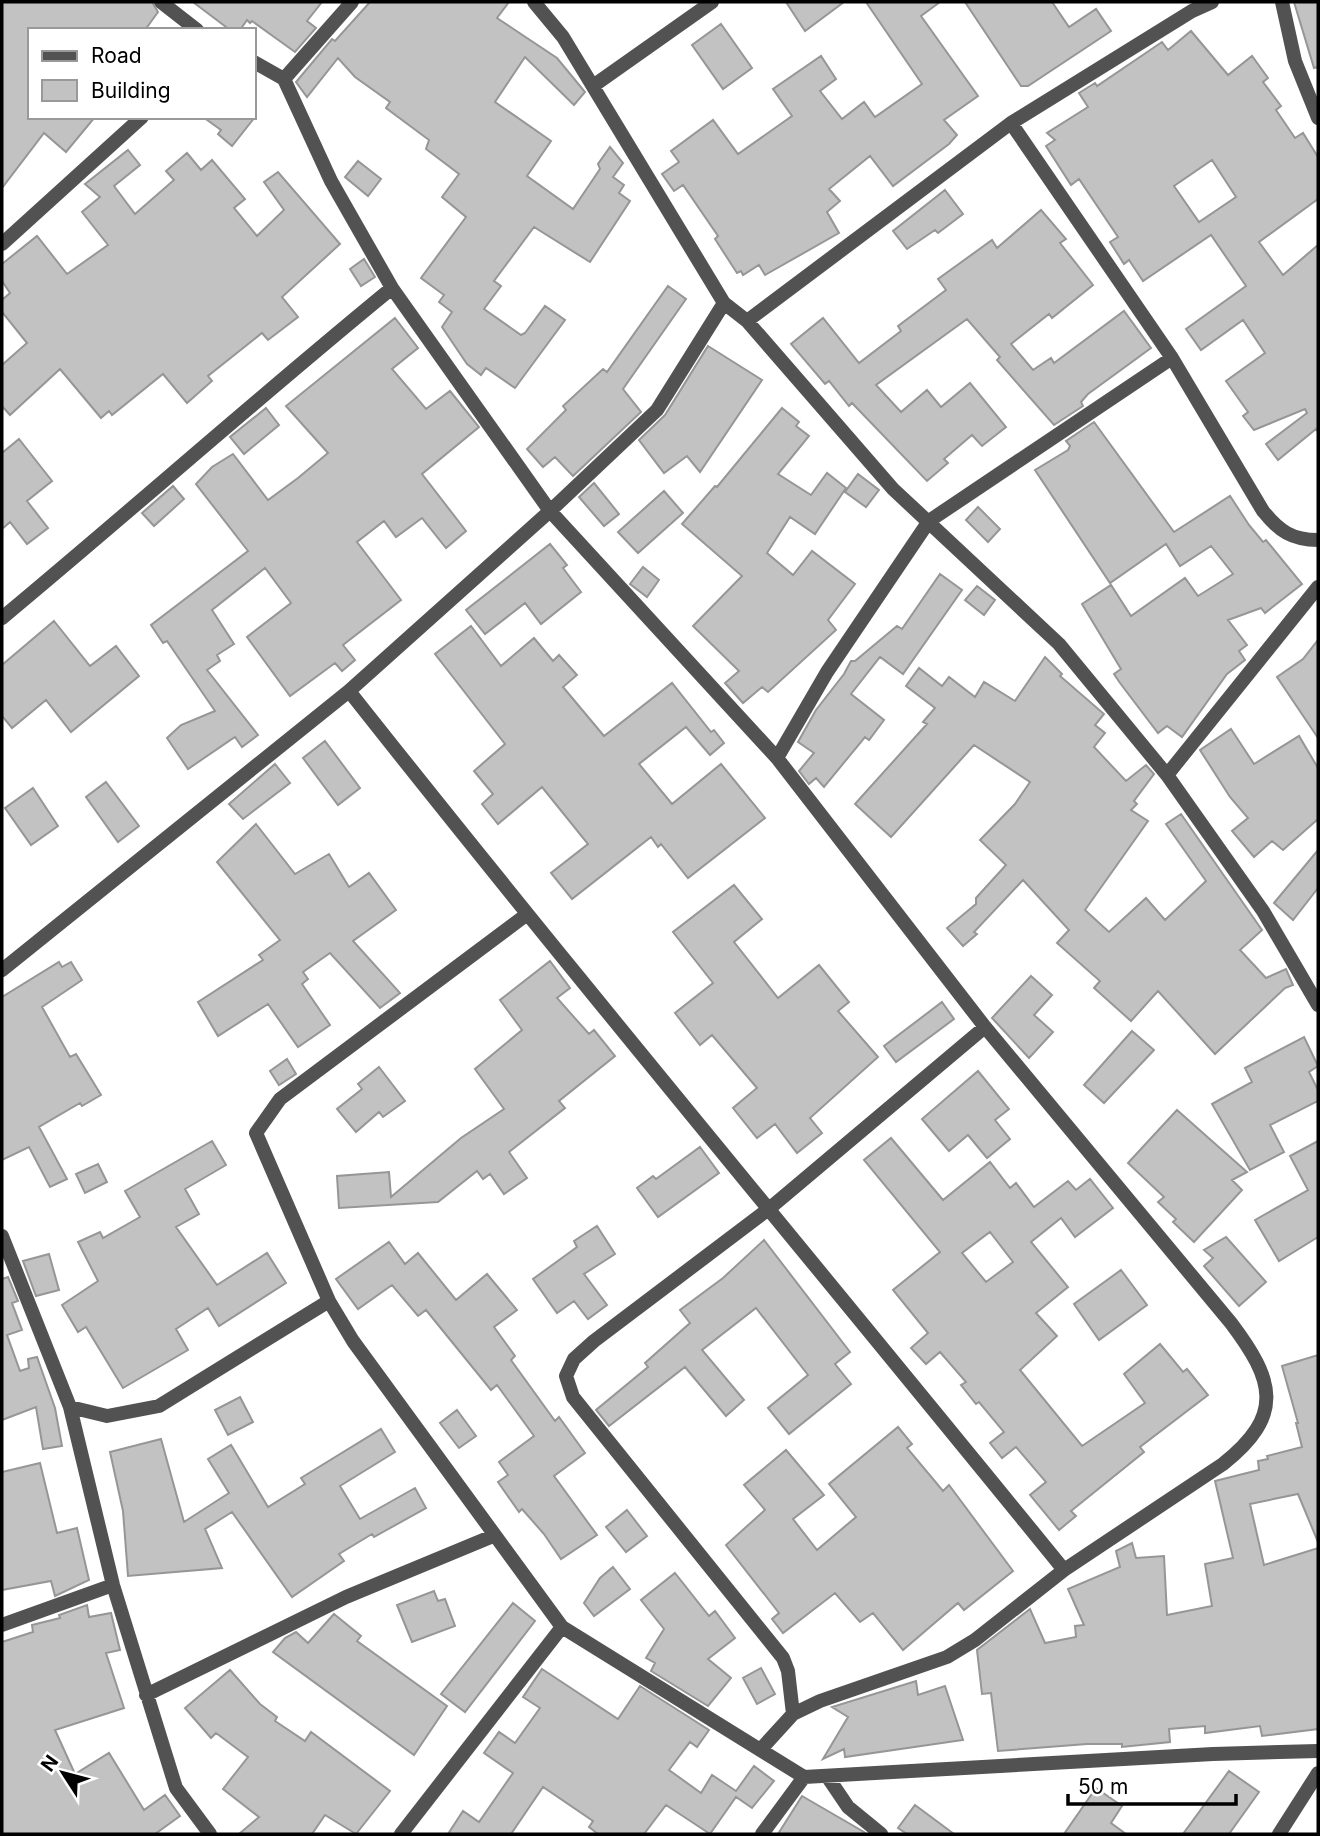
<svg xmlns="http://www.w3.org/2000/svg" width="1320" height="1836" font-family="Inter,sans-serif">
  <rect width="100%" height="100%" fill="#fff"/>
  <path fill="#c2c2c2" stroke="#969696" stroke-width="2" fill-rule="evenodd" d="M2 2H152L158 12 145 30H30V117H95L66 152 44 133 2 188Z
    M193 2H322L307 21 316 28 295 52 252 21 250 23 247 20 240 30H230Z
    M370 2H509L497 18 557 58 585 92 574 105 525 57 495 102 551 141 527 176 573 209 600 169 598 164 610 147 623 163 613 177 624 185 619 193 630 201 590 262 534 227 494 281 501 286 484 309 521 335 525 333 545 306 565 320 515 388 486 368 481 375 467 364 442 327 452 312 439 302 444 295 421 278 466 217 442 197 459 174 426 149 429 140 386 108 390 102 355 77 338 58 307 97 296 82 332 39 335 41Z
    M786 2H844L805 31Z
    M866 2H940L921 16 978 96 944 120 957 135 949 144 893 186 870 156 829 189 840 201 827 212 839 233 765 275 759 265 743 275 741 271 737 273 715 239 718 236 683 185 674 191 662 174 679 162 671 151 713 120 738 154 792 116 773 89 821 56 836 79 820 91 842 119 864 102 875 117 922 84Z
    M965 2H1052L1069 27 1096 9 1111 31 1028 86H1021Z
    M1294 2H1318V67L1314 68Z
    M721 24 752 68 723 89 692 45Z
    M1191 31 1228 75 1252 56 1268 78 1263 82 1281 106 1276 110 1295 138 1303 133 1318 157V199L1259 242 1283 275 1318 245V432L1316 429 1278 460 1266 444 1307 413 1305 409 1254 430 1243 416 1248 412 1226 381 1265 353 1243 320 1201 350 1186 329 1246 286 1211 235 1143 281 1129 260 1124 264 1110 242 1118 237 1079 179 1071 185 1046 146 1055 140 1047 133 1088 107 1079 93 1095 83 1097 86 1162 42 1168 50ZM1212 160 1236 197 1199 222 1174 186Z
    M203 117H255L232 146 218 134 221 130Z
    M128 150 140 165 114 186 135 214 174 180 166 171 187 153 201 170 212 160 245 199 234 208 257 236 284 210 264 182 278 172 340 244 282 297 298 317 268 340 262 333 208 376 212 381 187 403 163 374 112 415 109 411 101 418 60 369 10 415 2 406V365L27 343 2 312V300L10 293 2 281V264L37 236 67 274 108 245 82 212 100 197 85 184Z
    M358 161 381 179 368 196 345 177Z
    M945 190 963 214 938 233 935 230 907 249 893 231Z
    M1041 210 1066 239 1060 243 1093 285 1052 318 1049 314 1011 344 1033 370 1051 358 1054 363 1124 311 1151 348 1088 394 1081 402 1083 406 1054 425 997 360 1000 357 967 319 876 385 901 412 927 390 941 407 970 383 1006 427 982 446 972 435 944 459 948 463 927 481 852 403 849 406 829 381 825 384 791 344 823 318 859 363 901 331 898 326 946 290 938 279 992 240 997 248Z
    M364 259 375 277 361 286 350 269Z
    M668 286 686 299 623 389 641 412 573 476 555 457 543 467 527 449 566 410 563 406 603 369 607 372Z
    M395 318 418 348 392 369 426 409 450 391 479 427 422 474 466 531 446 548 422 518 396 537 384 521 357 542 401 600 343 645 355 660 342 671 335 663 290 696 247 637 291 603 265 568 212 610 234 644 217 655 220 661 207 670 258 735 242 747 235 737 188 769 167 738 181 725 215 711 167 641 163 643 151 625 248 551 196 484 212 467 233 454 268 500 298 478 328 453 286 406Z
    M708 346 762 380 700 472 687 456 664 473 639 440 665 415Z
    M266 408 279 425 244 454 230 437Z
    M782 408 799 422 796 426 809 436 778 474 811 495 827 473 846 488 815 534 790 517 767 553 793 575 812 551 855 584 828 620 836 630 768 692 762 687 743 703 725 683 739 671 693 626 742 576 682 524 715 486 717 487Z
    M1094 422 1174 532 1230 496 1249 525 1263 542 1266 540 1302 584 1265 613 1261 608 1228 620 1247 645 1239 651 1245 660 1227 674 1182 737 1167 726 1158 733 1120 683 1114 674 1121 669 1082 604 1111 585 1131 616 1185 578 1198 596 1233 574 1211 546 1180 566 1166 544 1110 583 1035 470 1068 450 1070 446 1066 441Z
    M19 439 52 481 27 501 48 528 27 544 10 522 2 529V453Z
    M858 474 879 490 866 507 845 492Z
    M594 483 619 514 604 526 579 497Z
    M173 486 184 499 154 526 142 513Z
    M664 491 683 513 638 553 618 532Z
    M978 507 1000 529 988 542 966 520Z
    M550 544 567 565 563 568 581 592 541 624 525 603 485 634 466 610Z
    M643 567 659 580 647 597 630 584Z
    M940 574 962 590 903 674 880 657 851 694 884 720 869 740 865 737 824 787 816 778 809 784 799 771 814 753 798 742 816 710 844 674 851 661H855L897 626 902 629Z
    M977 586 995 600 984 615 965 600Z
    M54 621 90 666 116 646 139 676 71 732 46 700 12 728 2 716V665Z
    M471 626 501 666 534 638 553 661 559 655 577 675 563 687 604 736 672 683 711 732 714 730 724 743 710 755 686 727 639 764 672 804 721 764 765 818 688 878 661 844 658 847 651 837 572 899 551 873 588 844 542 787 498 824 482 804 493 794 474 771 505 744 435 654Z
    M1318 640V738L1277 677 1303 659Z
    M1045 657 1062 674 1060 676 1104 714 1095 725 1105 733 1094 747 1126 781 1146 765 1154 774 1134 801 1137 804 1131 810 1148 821 1085 910 1109 932 1146 898 1165 920 1206 881 1166 824 1181 814 1262 930 1240 950 1266 978 1286 969 1293 985 1285 988 1215 1054 1158 991 1131 1021 1094 988 1100 981 1057 943 1069 930 1023 880 974 932 977 934 963 946 947 928 976 904V898L1006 865 980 840 1015 804 1030 782 974 745 891 837 855 804 927 724 923 722 935 708 906 686 919 668 942 686 949 677 975 697 984 682 1015 701Z
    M1231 729 1254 764 1299 736 1318 768V819L1283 850 1272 841 1254 857 1232 831 1248 818 1230 797 1200 750Z
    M325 741 360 788 338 805 303 758Z
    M275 764 290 783 243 819 229 804Z
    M106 782 139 826 118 842 86 797Z
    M33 788 58 826 31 845 5 808Z
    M256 824 295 874 329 854 349 887 369 873 396 910 353 941 400 993 380 1008 330 953 303 972 308 979 302 984 330 1025 298 1047 268 1004 218 1036 198 1002 263 960 259 955 280 940 217 862Z
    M1318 850V888L1293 920 1274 903Z
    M734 885 762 919 734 942 778 998 819 965 849 1002 838 1011 878 1057 810 1118 822 1133 797 1153 775 1124 757 1138 733 1108 757 1088 712 1035 700 1045 675 1013 713 983 673 932Z
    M550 961 570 988 557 998 589 1034 594 1030 615 1056 559 1101 565 1108 509 1152 527 1178 504 1194 490 1174 483 1179 477 1171 438 1202 339 1208 337 1176 389 1172 391 1197 461 1138 504 1109 475 1069 522 1030 500 1000Z
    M59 962 62 967 71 962 82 980 42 1007 70 1057 76 1054 101 1095 82 1106 80 1103 39 1127 67 1179 50 1187 29 1147 2 1160V997Z
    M1031 976 1052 995 1034 1015 1053 1032 1029 1058 992 1018Z
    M942 1002 954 1019 896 1062 884 1046Z
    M1132 1031 1154 1050 1104 1103 1084 1085Z
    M1304 1037 1318 1066 1309 1072 1318 1090V1101L1270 1125 1284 1152 1250 1170 1212 1104 1252 1082 1245 1068Z
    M287 1059 296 1074 279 1085 270 1071Z
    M379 1067 405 1101 383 1117 379 1112 356 1132 337 1109 362 1089 358 1084Z
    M978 1071 1009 1109 995 1120 1010 1139 987 1158 968 1135 949 1151 922 1119Z
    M1177 1110 1247 1172 1232 1180 1242 1190 1194 1242 1173 1222 1176 1219 1158 1202 1164 1197 1128 1163Z
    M891 1138 943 1200 990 1162 1010 1188 1016 1183 1034 1207 1068 1181 1076 1190 1090 1179 1113 1208 1075 1237 1061 1218 1031 1242 1068 1287 1036 1313 1057 1336 1020 1370 1082 1446 1145 1403 1124 1374 1160 1344 1183 1372 1187 1369 1208 1395 1140 1447 1144 1452 1071 1511 1076 1516 1059 1530 1030 1495 1046 1482 1016 1447 1002 1458 990 1443 1004 1432 979 1402 976 1404 961 1385 966 1382 940 1352 926 1364 911 1348 928 1333 893 1290 940 1252 864 1160ZM990 1232 1013 1262 986 1282 962 1253Z
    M212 1141 226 1165 185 1189 199 1214 176 1227 217 1285 267 1253 286 1283 219 1326 208 1308 176 1329 188 1350 123 1388 86 1327 78 1332 62 1305 98 1281 78 1242 100 1232 103 1238 140 1217 125 1191Z
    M1318 1141V1237L1279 1261 1255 1220 1308 1190 1290 1156Z
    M700 1147 719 1173 658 1217 637 1188 653 1176 656 1179Z
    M98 1164 107 1182 85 1193 76 1174Z
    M597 1226 615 1254 584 1274 607 1305 588 1319 574 1301 557 1313 533 1279 577 1247 574 1241Z
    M1226 1237 1266 1282 1239 1306 1204 1266 1213 1258 1204 1250Z
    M764 1240 850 1352 835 1364 851 1384 789 1434 768 1408 808 1375 756 1308 702 1350 744 1400 726 1416 685 1367 609 1426 596 1410 648 1367 645 1363 690 1323 680 1310 723 1278Z
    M389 1242 405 1264 418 1253 456 1300 487 1274 517 1310 494 1327 515 1356 511 1360 555 1421 559 1417 585 1453 554 1476 597 1535 561 1559 544 1534 522 1509 519 1512 498 1482 508 1475 499 1462 534 1436 497 1385 491 1390 426 1310 418 1316 392 1285 358 1309 336 1279Z
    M49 1254 59 1290 36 1296 23 1261Z
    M1121 1270 1147 1305 1099 1340 1074 1304Z
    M8 1277 18 1301 12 1303 22 1330 7 1335 20 1371 29 1368 28 1359 37 1357 55 1408 62 1446 43 1449 36 1407 2 1420V1279Z
    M1318 1355V1542L1298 1494 1250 1504 1264 1565 1318 1548V1729L1262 1736 1260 1726 1205 1733V1726L1169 1729 1170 1742 1122 1747V1744H1087L998 1751 991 1693 982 1694 977 1650 1030 1609 1045 1643 1076 1637 1075 1626 1084 1625 1068 1589 1120 1567 1116 1551 1132 1543 1136 1558 1164 1556 1167 1615 1212 1606 1205 1564 1233 1558 1215 1481 1259 1470 1258 1461 1268 1459 1267 1456 1302 1447 1296 1423H1298L1282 1366Z
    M240 1397 253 1422 228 1435 215 1410Z
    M457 1410 476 1436 459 1448 440 1423Z
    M898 1427 912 1444 907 1448 943 1491 949 1485 1013 1571 964 1610 958 1603 903 1650 873 1613 860 1622 835 1593 783 1633 772 1619 779 1613 726 1545 765 1510 744 1485 786 1450 824 1495 793 1519 817 1550 856 1517 829 1484Z
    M381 1429 395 1452 340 1486 360 1519 415 1488 426 1508 374 1537 372 1534 339 1554 344 1561 292 1597 232 1512 205 1529 222 1568 128 1576 123 1511 110 1452 161 1439 184 1522 229 1493 208 1459 231 1445 268 1507 305 1484 301 1478Z
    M40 1463 57 1533 77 1528 89 1580 55 1596 51 1581 2 1590V1472Z
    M627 1510 647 1536 626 1552 606 1527Z
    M613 1567 630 1589 594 1616 584 1603 600 1578Z
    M675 1573 709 1616 715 1611 735 1638 708 1659 731 1678 708 1706 651 1671 655 1663 646 1658 664 1629 641 1600Z
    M434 1591 438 1601 445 1599 455 1626 412 1642 397 1605Z
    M513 1603 535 1621 465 1712 441 1694Z
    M87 1605 89 1617 111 1613 120 1650 106 1653 124 1708 55 1730 75 1774 109 1753 144 1810 165 1795 180 1816 155 1834H2V1642L33 1632 32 1625 60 1618 59 1615Z
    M334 1614 361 1636 357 1641 447 1706 414 1755 273 1652 285 1638 296 1632 308 1643Z
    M761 1668 775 1694 757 1704 743 1678Z
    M542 1669 618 1719 640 1686 709 1730 697 1747 690 1742 669 1770 701 1793 712 1775 736 1791 754 1766 774 1781 752 1808 736 1797 710 1834 666 1805 644 1834H598L589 1827 593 1821 543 1787 511 1834H448L463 1811 479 1822 513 1773 484 1753 499 1732 515 1743 540 1708 523 1697Z
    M230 1670 260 1704 277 1717 275 1721 305 1741 311 1732 390 1791 356 1834 325 1815 312 1834H239L259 1817 223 1789 248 1757 216 1733 211 1738 185 1708Z
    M916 1681 918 1695 945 1686 963 1740 845 1757 844 1749 823 1759 848 1717 832 1707Z
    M1229 1771 1259 1792 1229 1834H1183Z
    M1096 1788 1122 1806 1111 1823 1126 1834H1064Z
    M802 1796 864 1832 866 1834H778Z
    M915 1805 954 1834H907L898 1828Z"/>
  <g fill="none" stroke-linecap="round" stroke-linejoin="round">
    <path stroke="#525252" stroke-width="14" d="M161 2 197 30
      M534 2 563 37 724 303 747 321 893 489 1059 644 1167 775 1263 911 1318 1005
      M1282 2 1295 61 1318 118
      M254 62 284 79 352 2
      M284 79 331 181 392 288 550 511 777 758 985 1027 1231 1323C1274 1380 1285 1415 1223 1464L1064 1570 975 1640 947 1657 820 1701 793 1714 762 1748
      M593 86 712 2
      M1011 123 1172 358 1263 511C1279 531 1292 540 1318 540
      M2 244 142 117
      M747 321 1011 123 1192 11 1212 2
      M2 618C133 509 260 396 392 288
      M349 691C583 987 826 1277 1064 1570
      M777 758 827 672 929 521 1172 358
      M1167 775 1318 587
      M526 915 280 1099 256 1133 329 1301 353 1341 562 1627 804 1777 1213 1754 1318 1751
      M2 970 349 691 550 511 657 410 724 303
      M2 1236 70 1407 113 1585 176 1788 210 1834
      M70 1407 107 1416 159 1406 329 1301
      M2 1625 113 1585
      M146 1695 346 1597 493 1536
      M793 1714 788 1671 783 1658 573 1397 566 1376 574 1359 594 1341 770 1208 985 1027
      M827 1776 848 1807 881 1834
      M401 1834 562 1627
      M762 1834 804 1777
      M1279 1834 1318 1773"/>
  </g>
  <rect width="1320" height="1836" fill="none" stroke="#000000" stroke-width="7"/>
  <rect x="28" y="28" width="228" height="91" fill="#ffffff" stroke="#999999" stroke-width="2"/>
  <rect x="42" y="51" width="35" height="10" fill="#525252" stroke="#999999" stroke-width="2"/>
  <text x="91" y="63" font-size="21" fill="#000000">Road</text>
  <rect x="42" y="80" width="35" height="21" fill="#c2c2c2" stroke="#999999" stroke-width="2"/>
  <text x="91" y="98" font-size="21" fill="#000000">Building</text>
  <g transform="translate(63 1773) rotate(306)" stroke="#ffffff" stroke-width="5" paint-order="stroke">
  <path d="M0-5L12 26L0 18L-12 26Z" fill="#000000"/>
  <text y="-10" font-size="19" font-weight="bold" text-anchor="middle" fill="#000000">N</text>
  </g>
  <path d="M1068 1794v10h168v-10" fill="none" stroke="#000000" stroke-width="3.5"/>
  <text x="1078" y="1794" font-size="21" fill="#000000" stroke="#ffffff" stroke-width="5" paint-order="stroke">50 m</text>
</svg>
